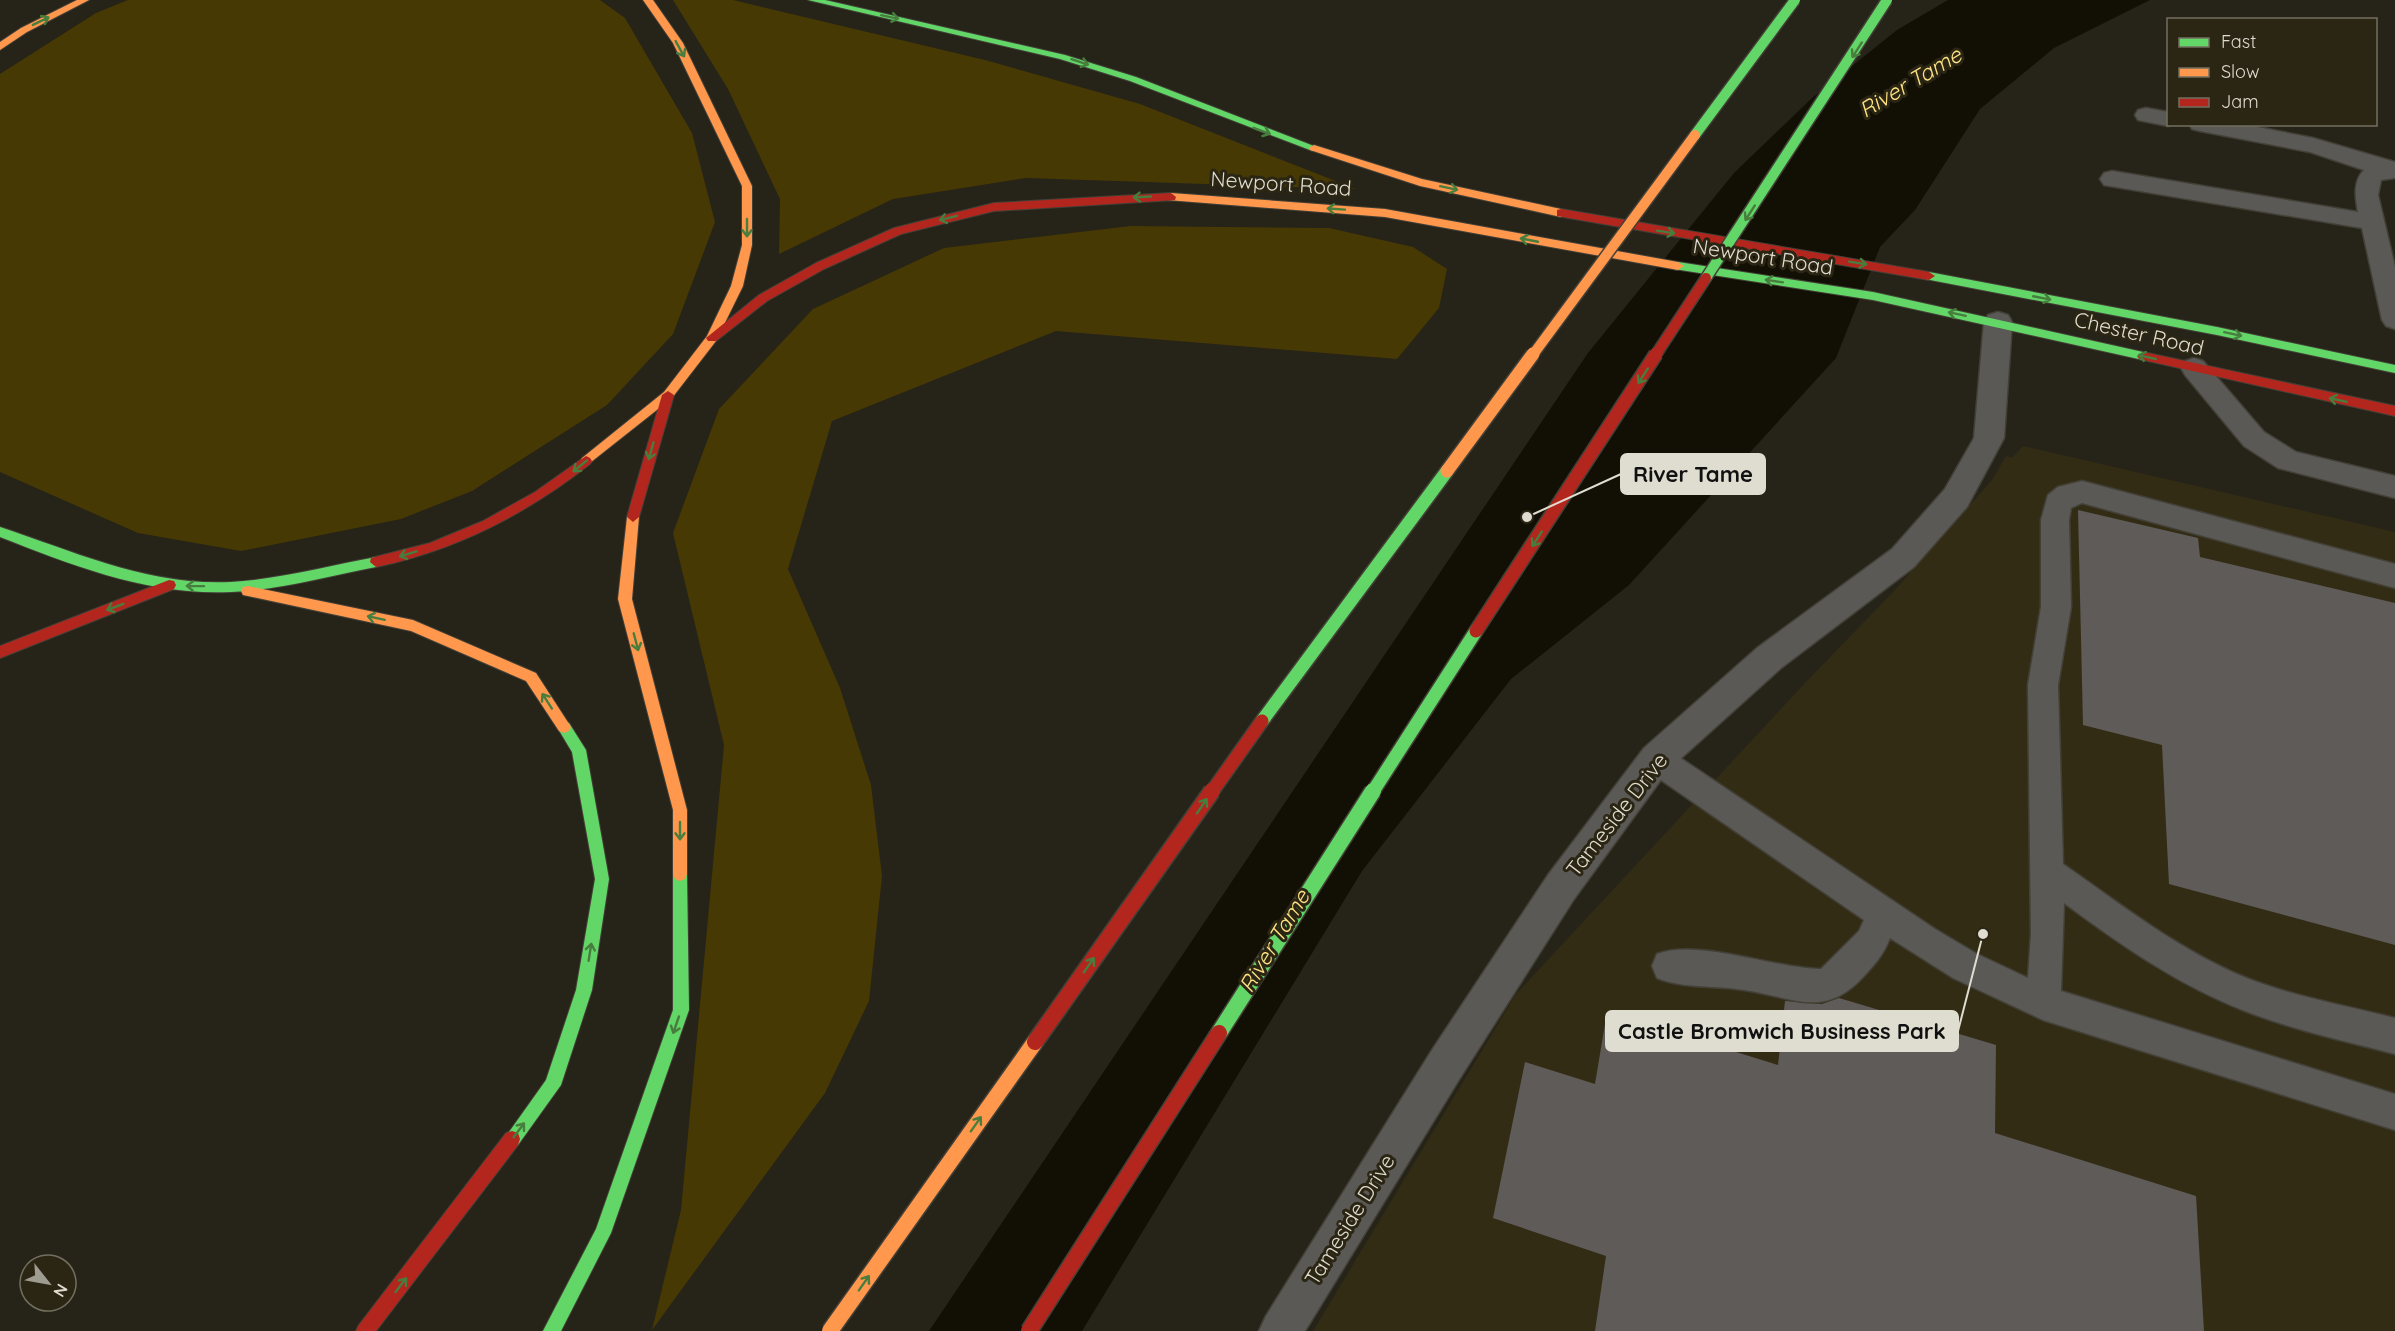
<svg xmlns="http://www.w3.org/2000/svg" width="2395" height="1331" font-family="Quicksand,sans-serif">
  <rect width="100%" height="100%" fill="#262319"/>
  <path fill="#332c15" d="M2023 446 2395 532V1331H1313L1516 994 1805 683 1894 591 1992 480 2006 456 2012 458Z"/>
  <path fill="#473903" d="M128 0H600L625 18 692 133 715 222 673 334 607 405 472 491 401 519 241 551 138 533 0 472V74L96 13Z
    M673 0H733L985 60 1140 104 1356 189 1026 178 893 199 779 254 780 199 728 89Z
    M1131 226 1329 228 1413 247 1447 269 1439 308 1397 359 1056 331 832 421 788 569 840 688 871 785 882 876 869 1001 825 1093 652 1330 681 1210 724 745 673 533 719 409 813 309 944 248Z"/>
  <path fill="#120f05" d="M1948 0H2150L2054 48 1980 109 1915 210 1880 247 1836 358 1629 585 1511 679 1362 871 1082 1331H929L1588 353 1734 173 1811 99 1897 30Z"/>
  <path fill="#5f5b59" d="M2078 510 2198 538 2200 557 2395 603V945L2169 884 2162 745 2083 725Z
    M1839 998 1996 1045 1995 1133 2196 1196 2204 1331H1595L1606 1256 1493 1218 1525 1062 1595 1084 1607 1012 1778 1065 1785 1001 1822 1004Z"/>
  <g fill="none" stroke-linecap="round" stroke-linejoin="round">
    <defs>
      <path id="lane" d="M2146 108 2168 112V124H2175L2168 126 2138 120 2135 115 2138 110Z
        M2189 124H2242L2313 138 2395 162V178L2381 180 2378 195 2395 267V329L2386 326 2382 320 2362 228 2104 185 2100 179 2104 173 2112 171 2358 212C2355 197 2353 181 2364 170L2310 152 2200 131 2192 129Z
        M2194 358 2203 361 2264 432 2296 452 2395 476V498L2278 468 2244 446 2185 375 2181 368 2185 361Z
        M2082 481 2395 564V588L2082 503 2071 508 2069 520 2071 607 2058 685 2063 864C2122 905 2181 952 2249 979 2296 997 2347 1006 2395 1018V1054C2345 1041 2293 1030 2245 1011 2178 985 2121 945 2064 903L2061 991 2395 1094V1130L2043 1020 1953 978 1890 938C1884 954 1875 964 1864 976 1824 1020 1794 997 1744 990 1715 985 1684 989 1657 978L1652 966 1657 954C1696 938 1777 969 1821 969L1859 931 1864 920 1645 769 1640 759 1645 749 1656 745 1667 749 1935 929 1977 954 2028 978 2031 934 2028 685 2041 607V520L2048 495 2058 487Z"/>
      <path id="street" d="M1998 312 2008 315 2012 322 2004 438 1967 507 1914 567 1781 668 1668 770 1574 899 1460 1078 1305 1331H1259L1266 1316 1432 1050 1548 875 1644 748 1757 648 1892 549 1945 489 1974 438 1984 322 1988 315Z"/>
      <path id="fast" d="M808 0H825L1065 55 1136 77 1319 148 1314 151 1310 150 1130 81 1060 59Z
        M1678 262 1873 292 2143 352 2149 356 2143 360 1873 300 1674 269V263Z
        M1929 272 2217 327 2395 365V373L2217 335 1925 279V273Z
        M0 527C76 552 148 586 231 582 280 579 328 566 376 557L382 562 376 567C328 576 280 590 231 592 150 596 74 566 0 537Z
        M564 721 569 723 586 750 609 879 592 990 561 1085 518 1145 512 1147 506 1145 504 1139 546 1080 576 990 595 879 572 752 557 727 559 723Z
        M680 867 685 869 687 874 689 1010 611 1233 561 1331H543L596 1229 673 1010V874L675 869Z"/>
      <path id="slow" d="M77 0H89L27 32 0 50V42L21 28Z
        M643 0H653L683 43 752 186V245L743 286 716 341 672 398 586 466 582 464 580 461 582 458 664 392 707 336 731 286 742 245V186L673 43Z
        M1314 145 1422 179 1561 209 1566 213 1561 217 1420 186 1310 150 1309 148Z
        M1171 193 1385 209 1678 262 1684 266 1678 270 1385 217 1167 200 1166 197Z
        M633 512 639 517 632 599 687 810V874L685 879 680 881 675 879 673 874V810L618 599 627 517Z
        M248 586 413 620 536 673 571 727 569 731 564 733 559 731 526 681 411 631 243 595 241 591 243 587Z"/>
      <path id="jam" d="M1171 193 1176 197 1175 200 994 211 901 234 824 269 767 301 716 341H708L706 338 759 295 816 263 894 228 994 203Z
        M1561 209 1929 272 1935 276 1929 280 1557 216V210Z
        M2143 352 2395 406V416L2139 359 2137 356Z
        M668 391 674 395 639 517 633 522 627 517 662 395Z
        M586 456 590 458 592 461 590 464C525 515 456 550 376 567L370 562 371 558 430 543 483 521 535 492Z
        M169 580 174 581 176 585 174 589 0 658V646Z
        M512 1131 518 1133 520 1139 518 1145 376 1331H356L359 1325 506 1133Z"/>
    </defs>
    <use href="#lane" stroke="#434037" stroke-width="3"/>
    <use href="#street" stroke="#434037" stroke-width="3"/>
    <use href="#fast" stroke="#434037" stroke-width="2"/>
    <use href="#slow" stroke="#434037" stroke-width="2"/>
    <use href="#jam" stroke="#434037" stroke-width="2"/>
    <use href="#lane" fill="#5b5956" fill-rule="evenodd"/>
    <use href="#street" fill="#5b5956" fill-rule="evenodd"/>
    <use href="#fast" fill="#63d668" fill-rule="evenodd"/>
    <use href="#slow" fill="#ff974d" fill-rule="evenodd"/>
    <use href="#jam" fill="#b3261e" fill-rule="evenodd"/>
    <defs>
      <path id="fast-bridge-far2" d="M1695 135 1795 0
        M1706 278 1887 0"/>
      <path id="fast-bridge-far1" d="M1262 721 1447 471
        M1372 793 1476 631"/>
      <path id="fast-bridge" d="M1219 1033 1373 791"/>
      <path id="slow-bridge-far2" d="M1532 356 1695 135"/>
      <path id="slow-bridge-far1" d="M1447 471 1533 354"/>
      <path id="slow-bridge" d="M830 1331 1035 1042"/>
      <path id="jam-bridge-far2" d="M1655 356 1706 278"/>
      <path id="jam-bridge-far1" d="M1476 631 1656 354
        M1211 793 1262 721"/>
      <path id="jam-bridge" d="M1035 1042 1212 791
        M1029 1331 1219 1033"/>
    </defs>
    <use href="#fast-bridge-far2" stroke="#434037" stroke-width="13" stroke-linecap="butt"/>
    <use href="#fast-bridge-far1" stroke="#434037" stroke-width="16" stroke-linecap="butt"/>
    <use href="#fast-bridge" stroke="#434037" stroke-width="19" stroke-linecap="butt"/>
    <use href="#slow-bridge-far2" stroke="#434037" stroke-width="13" stroke-linecap="butt"/>
    <use href="#slow-bridge-far1" stroke="#434037" stroke-width="16" stroke-linecap="butt"/>
    <use href="#slow-bridge" stroke="#434037" stroke-width="19" stroke-linecap="butt"/>
    <use href="#jam-bridge-far2" stroke="#434037" stroke-width="13" stroke-linecap="butt"/>
    <use href="#jam-bridge-far1" stroke="#434037" stroke-width="16" stroke-linecap="butt"/>
    <use href="#jam-bridge" stroke="#434037" stroke-width="19" stroke-linecap="butt"/>
    <use href="#fast-bridge-far2" stroke="#63d668" stroke-width="10"/>
    <use href="#fast-bridge-far1" stroke="#63d668" stroke-width="13"/>
    <use href="#fast-bridge" stroke="#63d668" stroke-width="16"/>
    <use href="#slow-bridge-far2" stroke="#ff974d" stroke-width="10"/>
    <use href="#slow-bridge-far1" stroke="#ff974d" stroke-width="13"/>
    <use href="#slow-bridge" stroke="#ff974d" stroke-width="16"/>
    <use href="#jam-bridge-far2" stroke="#b3261e" stroke-width="10"/>
    <use href="#jam-bridge-far1" stroke="#b3261e" stroke-width="13"/>
    <use href="#jam-bridge" stroke="#b3261e" stroke-width="16"/>
  </g>
  <defs><path id="oneway-shaft" d="M-6 0H5M1.5-3L5.5 0L1.5 3" fill="none" stroke-width="1.6" stroke-linecap="round" stroke-linejoin="round" transform="scale(1.5)"/></defs>
  <g stroke="#477e3e">
    <use href="#oneway-shaft" transform="translate(890 17) rotate(12)"/>
    <use href="#oneway-shaft" transform="translate(41 21) rotate(-26)"/>
    <use href="#oneway-shaft" transform="translate(680 49) rotate(61)"/>
    <use href="#oneway-shaft" transform="translate(1857 50) rotate(123)"/>
    <use href="#oneway-shaft" transform="translate(1080 62) rotate(18)"/>
    <use href="#oneway-shaft" transform="translate(1262 131) rotate(21)"/>
    <use href="#oneway-shaft" transform="translate(1449 188) rotate(12)"/>
    <use href="#oneway-shaft" transform="translate(1142 197) rotate(177)"/>
    <use href="#oneway-shaft" transform="translate(1336 209) rotate(-176)"/>
    <use href="#oneway-shaft" transform="translate(1750 213) rotate(123)"/>
    <use href="#oneway-shaft" transform="translate(948 218) rotate(166)"/>
    <use href="#oneway-shaft" transform="translate(747 228) rotate(90)"/>
    <use href="#oneway-shaft" transform="translate(1666 232) rotate(9)"/>
    <use href="#oneway-shaft" transform="translate(1529 240) rotate(-169)"/>
    <use href="#oneway-shaft" transform="translate(1858 263) rotate(9)"/>
    <use href="#oneway-shaft" transform="translate(1774 281) rotate(-171)"/>
    <use href="#oneway-shaft" transform="translate(2042 298) rotate(11)"/>
    <use href="#oneway-shaft" transform="translate(1957 314) rotate(-168)"/>
    <use href="#oneway-shaft" transform="translate(2233 334) rotate(12)"/>
    <use href="#oneway-shaft" transform="translate(2147 357) rotate(-167)"/>
    <use href="#oneway-shaft" transform="translate(1643 376) rotate(123)"/>
    <use href="#oneway-shaft" transform="translate(2338 400) rotate(-168)"/>
    <use href="#oneway-shaft" transform="translate(651 451) rotate(106)"/>
    <use href="#oneway-shaft" transform="translate(580 466) rotate(141)"/>
    <use href="#oneway-shaft" transform="translate(1537 539) rotate(123)"/>
    <use href="#oneway-shaft" transform="translate(408 554) rotate(163)"/>
    <use href="#oneway-shaft" transform="translate(195 586) rotate(-179)"/>
    <use href="#oneway-shaft" transform="translate(115 607) rotate(159)"/>
    <use href="#oneway-shaft" transform="translate(376 618) rotate(-168)"/>
    <use href="#oneway-shaft" transform="translate(636 642) rotate(75)"/>
    <use href="#oneway-shaft" transform="translate(547 701) rotate(-123)"/>
    <use href="#oneway-shaft" transform="translate(1202 806) rotate(-55)"/>
    <use href="#oneway-shaft" transform="translate(680 831) rotate(90)"/>
    <use href="#oneway-shaft" transform="translate(590 952) rotate(-81)"/>
    <use href="#oneway-shaft" transform="translate(1089 965) rotate(-55)"/>
    <use href="#oneway-shaft" transform="translate(676 1025) rotate(109)"/>
    <use href="#oneway-shaft" transform="translate(976 1124) rotate(-55)"/>
    <use href="#oneway-shaft" transform="translate(519 1130) rotate(-53)"/>
    <use href="#oneway-shaft" transform="translate(864 1283) rotate(-55)"/>
    <use href="#oneway-shaft" transform="translate(401 1285) rotate(-52)"/>
  </g>
  <g text-anchor="middle" stroke-width="6" stroke-linejoin="round" paint-order="stroke">
    <g font-size="21" fill="#dfdcd0" stroke="#2b2614">
      <text transform="translate(1281 184) rotate(4)" y="7">Newport Road</text>
      <text transform="translate(1763 257) rotate(9)" y="7">Newport Road</text>
      <text transform="translate(2139 334) rotate(13)" y="7">Chester Road</text>
      <text transform="translate(1617 815) rotate(-52)" y="7">Tameside Drive</text>
      <text transform="translate(1350 1220) rotate(-58)" y="7">Tameside Drive</text>
    </g>
    <g font-size="22" font-style="italic" fill="#ffe385" stroke="#2b2614">
      <text transform="translate(1910 82) rotate(-31)" y="8">River Tame</text>
      <text transform="translate(1274 941) rotate(-59)" y="8">River Tame</text>
    </g>
  </g>
  <path fill="none" stroke="#dfdcd0" stroke-width="2" d="M1527 517L1621 474M1983 934L1958 1031"/>
  <g fill="#dfdcd0" stroke="#2b2614" stroke-width="2">
    <circle cx="1527" cy="517" r="6"/>
    <circle cx="1983" cy="934" r="6"/>
  </g>
  <g fill="#dfdcd0" stroke="#dfdcd0" stroke-width="2">
    <rect x="1621" y="454" width="144" height="40" rx="6"/>
    <rect x="1606" y="1011" width="352" height="40" rx="6"/>
  </g>
  <g font-size="22" text-anchor="middle" font-weight="bold" fill="#111">
    <text x="1693" y="482">River Tame</text>
    <text x="1782" y="1039">Castle Bromwich Business Park</text>
  </g>
  <rect x="2167" y="18" width="210" height="108" fill="#2b2614" stroke="#736f5f" stroke-width="1.5"/>
  <rect x="2179" y="38" width="30" height="9" fill="#63d668" stroke="#736f5f" stroke-width="1.5"/>
  <text x="2221" y="48" font-size="18" fill="#dfdcd0">Fast</text>
  <rect x="2179" y="68" width="30" height="9" fill="#ff974d" stroke="#736f5f" stroke-width="1.5"/>
  <text x="2221" y="78" font-size="18" fill="#dfdcd0">Slow</text>
  <rect x="2179" y="98" width="30" height="9" fill="#b3261e" stroke="#736f5f" stroke-width="1.5"/>
  <text x="2221" y="108" font-size="18" fill="#dfdcd0">Jam</text>
  <g transform="translate(48 1283) rotate(121)"><circle r="28" fill="#2b2614" stroke="#736f5f" stroke-width="1.5"/>
  <path d="M0-4.5L10 22L0 15L-10 22Z" fill="#9e9b90"/>
  <text y="-9" font-size="16" font-weight="bold" text-anchor="middle" fill="#dfdcd0">N</text>
  </g>
</svg>
